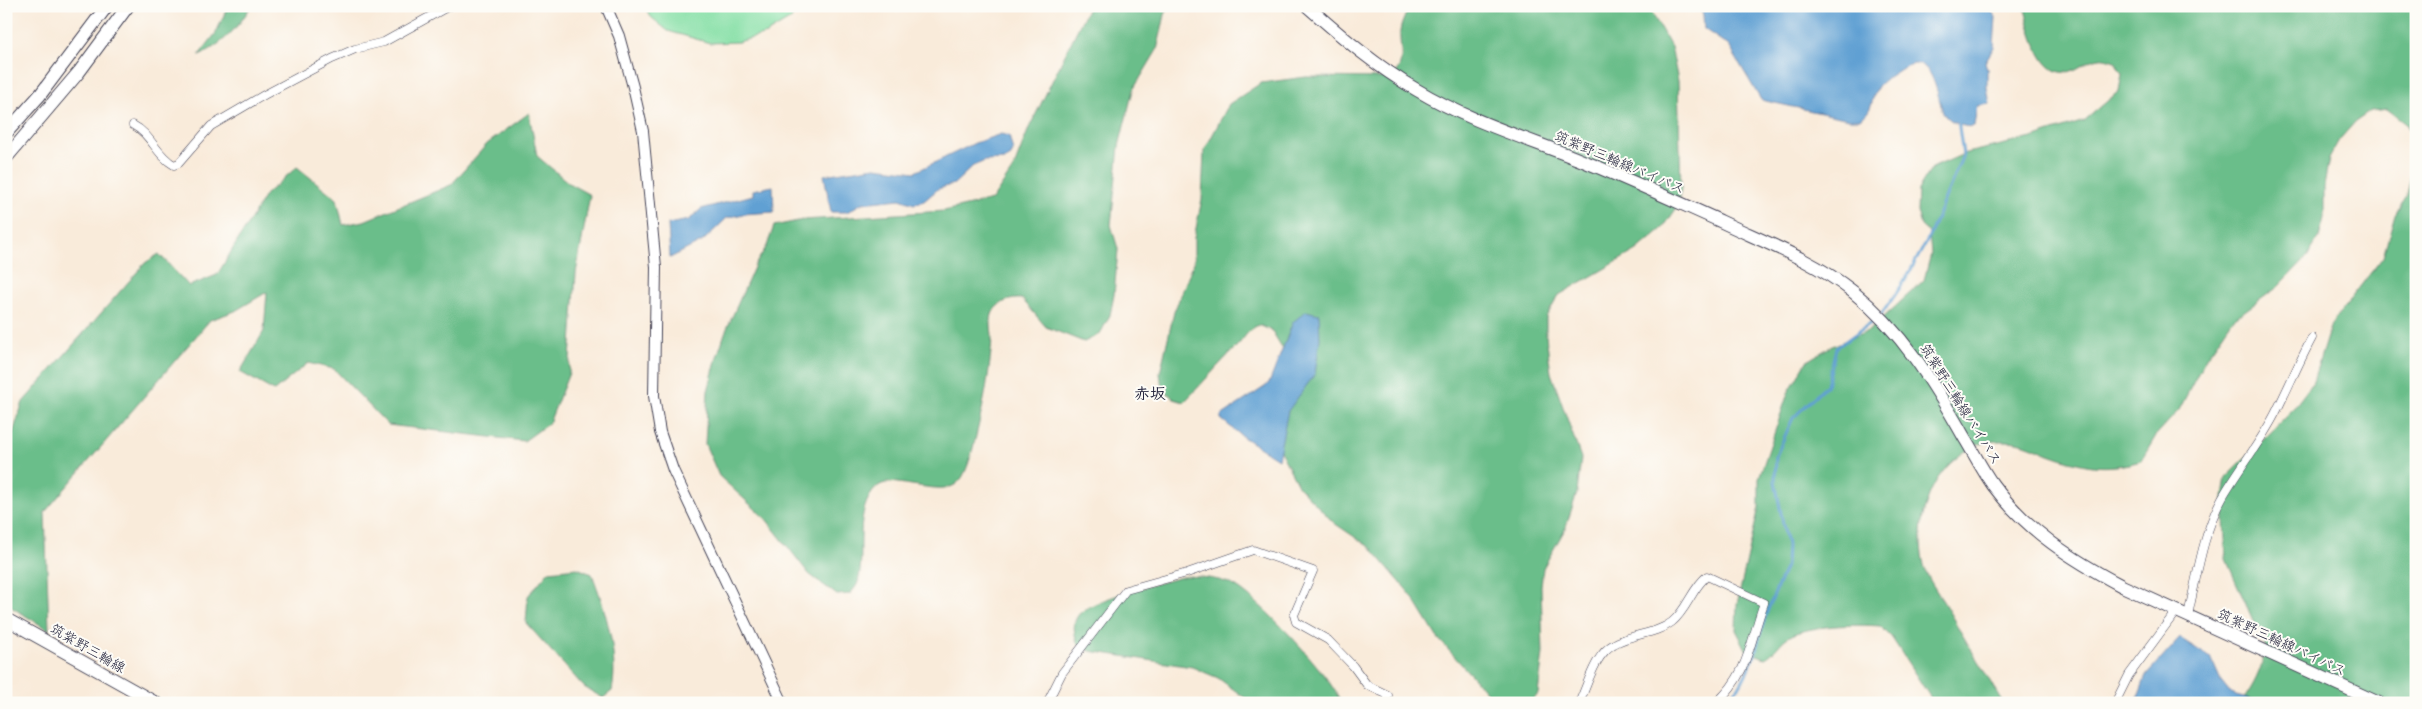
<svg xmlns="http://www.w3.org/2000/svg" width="2422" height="709" font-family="'Playpen Sans','Klee One',sans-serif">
  <rect width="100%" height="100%" fill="#fdfcf7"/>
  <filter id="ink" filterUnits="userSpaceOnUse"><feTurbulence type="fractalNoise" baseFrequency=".02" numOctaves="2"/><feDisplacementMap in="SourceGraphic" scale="10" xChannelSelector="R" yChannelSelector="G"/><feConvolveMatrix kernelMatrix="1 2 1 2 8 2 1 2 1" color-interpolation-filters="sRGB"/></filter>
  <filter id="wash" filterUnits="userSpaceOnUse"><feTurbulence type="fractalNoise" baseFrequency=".0096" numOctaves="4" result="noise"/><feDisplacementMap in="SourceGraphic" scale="20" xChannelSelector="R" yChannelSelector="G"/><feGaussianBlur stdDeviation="1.12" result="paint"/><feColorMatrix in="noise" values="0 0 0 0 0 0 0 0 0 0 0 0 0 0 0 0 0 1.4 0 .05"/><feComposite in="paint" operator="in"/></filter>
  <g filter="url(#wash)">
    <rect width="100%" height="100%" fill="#f9ebda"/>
    <path fill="#84dfa5" stroke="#538070" d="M644 6H799L791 19 766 34 738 42 710 43 668 31 651 17Z"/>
    <path fill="#6bbe8a" stroke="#467062" d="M228 6H251C239 27 221 46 199 55L216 33Z
      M1089 6H1167L1157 50 1133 90 1119 146 1111 225 1118 249 1114 295 1110 315 1100 334 1084 342 1046 327 1022 299C1011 298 998 302 993 312 989 320 992 330 992 338 990 372 984 403 976 436 961 498 956 491 898 483 891 482 883 482 877 487 852 511 866 552 858 582 857 586 853 590 850 594L837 595 809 574 766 519 719 476 705 444 708 391 717 357 725 333 755 265 767 246 774 226 803 220 944 211 992 200 1014 167 1029 128Z
      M1410 6H1648L1671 47 1678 81 1681 188 1678 206 1663 228 1637 250 1559 295 1546 317V336L1551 373 1581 458 1577 493 1565 529 1543 568 1541 586 1543 653 1538 694 1531 703H1496L1437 637 1411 595 1371 548 1334 523 1299 487 1277 445 1283 349 1272 331 1259 325C1248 329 1244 339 1236 347 1218 365 1202 384 1184 402L1174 399 1162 388 1160 373 1174 312 1194 262V238L1202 199 1204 151 1229 104 1261 83 1306 77 1389 78C1408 65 1399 50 1400 32 1401 23 1406 14 1410 6Z
      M2024 6H2416V703H2241C2256 683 2269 657 2264 631L2255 625 2226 559 2223 498 2226 477 2288 415 2312 384 2331 324 2383 257 2395 215 2407 195 2412 171 2414 145 2407 124 2387 109 2371 111 2355 122 2339 140 2329 158 2324 185V218L2319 238 2307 257 2278 287 2232 320 2206 358 2179 410 2157 434 2141 461C2104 471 2085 467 2049 454 2039 450 2028 444 2017 442 1985 438 1968 445 1946 468 1922 494 1915 538 1926 572 1931 584 1941 597 1947 608 1965 640 1984 671 2003 703H1934L1892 638 1880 626C1857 624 1808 625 1788 637 1779 643 1775 653 1765 658L1747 651 1736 630 1737 604 1759 507V478L1788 393 1807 361 1830 347 1870 330 1924 280 1931 254 1929 233 1921 226 1917 211 1918 190 1932 168 1966 153 2032 138 2084 121 2119 91 2122 74 2115 61C2111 60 2104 57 2100 58 2089 59 2078 70 2068 72 2040 78 2030 26 2024 6Z
      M529 113 537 156 570 184 590 195 576 273 569 373 549 423 524 441 388 425 334 369 308 363 274 391 240 372 264 331 267 292 235 311 210 320 45 512 49 630 6 604V528L10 442 23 402 145 263 159 254 189 286 217 275 266 194 297 167 337 199 343 225 364 221 451 185 487 144Z
      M577 568 592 574C605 608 619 654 612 691L603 698 584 687 526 623 528 596 549 571Z
      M1186 576C1201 577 1217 578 1231 584 1257 596 1332 676 1341 703H1252L1218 678 1192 667 1090 651 1077 643C1075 634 1072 625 1077 617 1087 599 1165 582 1186 576Z"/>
    <path fill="#61a0d3" stroke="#426187" d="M1699 6H1987L1996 17 1994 47 1985 62 1987 68V88L1990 104 1977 106 1974 126C1964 129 1948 121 1943 112 1935 88 1932 48 1898 71 1891 76 1881 81 1877 88 1870 102 1874 108 1861 119H1849L1761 100 1729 46 1704 29 1703 15Z
      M1001 134 1009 136 1013 151 1011 156 1005 160 985 161 973 166 954 184 938 189 924 201 914 204 900 199 862 203 847 212H831L824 175 875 167 915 172 975 143Z
      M773 186 774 212 743 214 727 218 703 241 670 258 668 224 689 220 701 209 753 195V190Z
      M1306 311 1319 314 1320 339 1315 374 1288 411 1278 459 1243 437 1221 419V416L1266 386 1270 381 1293 322Z
      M2180 638 2211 658 2221 681 2229 691 2236 696 2262 703H2136L2146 676Z"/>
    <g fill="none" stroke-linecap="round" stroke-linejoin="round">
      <path stroke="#61a0d3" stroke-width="3" d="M1881 315 1904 282 1928 239 1963 155 1958 120
        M1725 703 1741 684 1754 658 1765 617 1786 566 1787 545 1775 481 1776 456 1793 418 1827 385 1836 348 1876 319"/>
    </g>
  </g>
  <g filter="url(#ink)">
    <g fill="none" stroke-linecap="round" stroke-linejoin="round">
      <defs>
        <path id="minor" d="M133 125C151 134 156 155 174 165L179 163 211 126 264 95 332 59 355 49 384 42 449 6
          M2188 615C2197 576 2203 533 2222 498 2239 468 2262 441 2277 410 2289 386 2299 362 2312 338
          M1047 703 1062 673 1126 590 1187 573 1253 550 1313 571 1294 615 1296 622 1328 640 1353 666 1367 685 1388 695 1387 703
          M1579 703C1588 684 1595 654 1614 644 1632 633 1655 635 1672 622 1687 610 1692 588 1707 576L1764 603C1750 641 1749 674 1716 703
          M2115 703 2129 675 2177 610"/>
        <path id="tertiary" d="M606 6 619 36 633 87 643 131 656 267 654 396 660 432 673 470 783 703"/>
        <path id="primary" d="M1307 6C1342 37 1377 67 1417 90 1467 120 1525 138 1578 159 1626 178 1673 200 1720 221 1764 242 1813 260 1852 291 1902 331 1933 382 1964 437 1974 453 1982 470 1993 485 2027 531 2073 560 2122 586L2379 703
          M6 619 156 703"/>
        <path id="trunk" d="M6 133 40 95 107 6
          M6 158 79 72 128 6"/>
      </defs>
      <use href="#minor" stroke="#424053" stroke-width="9"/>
      <use href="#tertiary" stroke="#424053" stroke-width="12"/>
      <use href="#primary" stroke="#424053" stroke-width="14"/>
      <use href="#trunk" stroke="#424053" stroke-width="14"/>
      <use href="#minor" stroke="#fff" stroke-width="8"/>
      <use href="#tertiary" stroke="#fff" stroke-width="10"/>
      <use href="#primary" stroke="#fff" stroke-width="12"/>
      <use href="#trunk" stroke="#fff" stroke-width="12"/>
    </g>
  </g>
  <g text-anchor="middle" stroke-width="4" stroke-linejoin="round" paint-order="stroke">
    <g font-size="14" fill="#22223b" stroke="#fdfcf7">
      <text transform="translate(1620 162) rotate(23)" y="5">筑紫野三輪線バイパス</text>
      <text transform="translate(1961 404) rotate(58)" y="5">筑紫野三輪線バイパス</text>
      <text transform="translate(2282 642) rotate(25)" y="5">筑紫野三輪線バイパス</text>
      <text transform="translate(88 648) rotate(30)" y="5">筑紫野三輪線</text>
    </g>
    <g font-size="16" font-weight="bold" fill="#22223b" stroke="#fdfcf7">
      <text x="1150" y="399">赤坂</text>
    </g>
  </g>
  <rect width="2422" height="709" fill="none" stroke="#fdfcf7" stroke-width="25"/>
</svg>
